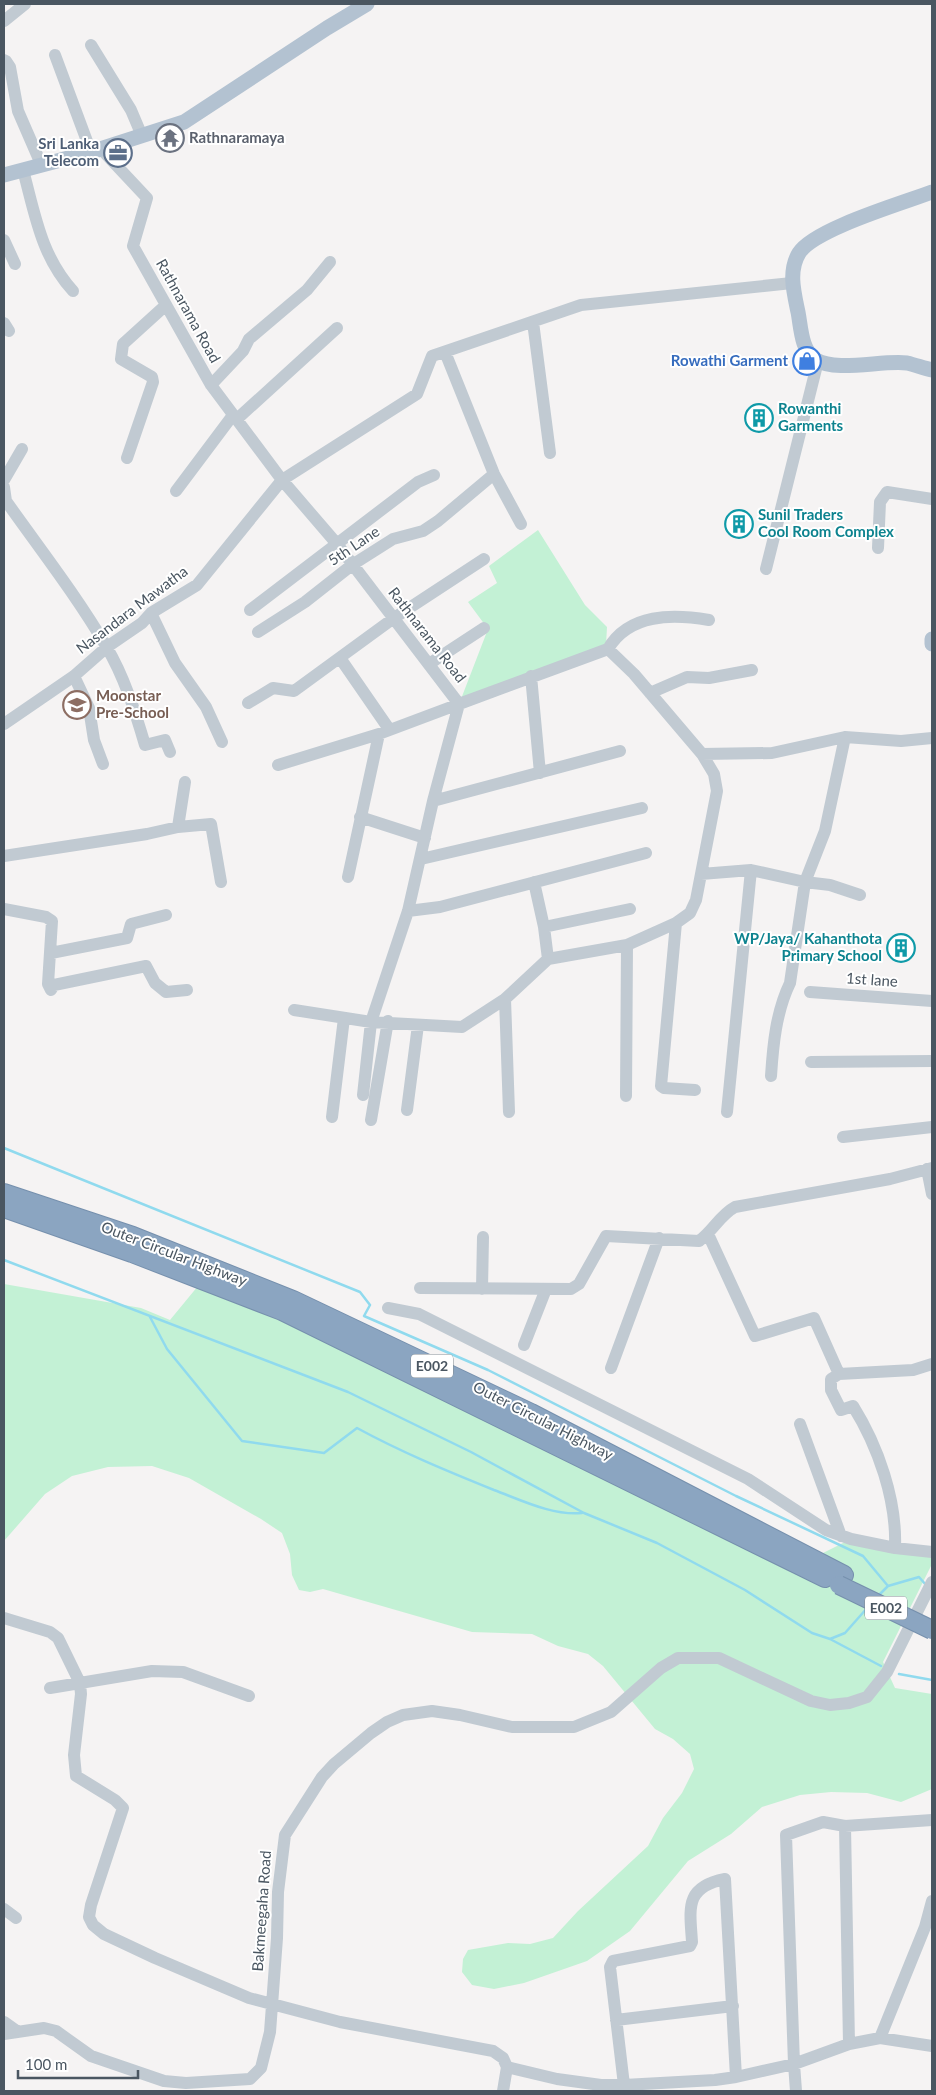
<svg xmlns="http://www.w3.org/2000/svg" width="936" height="2095" font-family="Lato,sans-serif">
  <rect width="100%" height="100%" fill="#f5f3f3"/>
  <path fill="#c3f1d5" d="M538 530 585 605 607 627 606 645 461 699 488 629 468 602 497 583 489 566Z
    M4 1284 141 1308 170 1320 198 1286 308 1331 793 1568 851 1539 932 1552V1564L883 1662 895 1688 932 1694V1789L901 1802 867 1793 831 1792 800 1795 762 1807 731 1834 688 1861 630 1931 587 1961 524 1983 494 1989 472 1985 462 1972 463 1959 468 1950 508 1943 530 1944 553 1938 578 1911 648 1846 663 1818 682 1793 694 1769 690 1754 673 1739 655 1729 603 1666 588 1654 558 1646 532 1634 472 1632 323 1589 310 1592 299 1590 292 1575 290 1554 282 1533 261 1519 189 1478 152 1466 108 1467 72 1476 45 1494 4 1541Z"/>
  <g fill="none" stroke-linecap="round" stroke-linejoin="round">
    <path stroke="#90daee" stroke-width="2.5" d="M4 1148 360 1292 370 1305 364 1316 488 1370 736 1496 863 1556 888 1586 919 1577 926 1585
      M4 1260 348 1392 471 1452 584 1513 657 1543 745 1590 812 1633 830 1639 845 1633 868 1607
      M150 1317 167 1349 242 1441 324 1453 357 1428C401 1452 447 1471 494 1490 521 1500 553 1516 582 1513
      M878 1596 888 1586
      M830 1639 881 1666
      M899 1674 932 1680"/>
    <defs>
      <path id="highway" d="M4 1193 133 1236 293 1300 531 1413 844 1575
        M4 1208 132 1253 282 1311 825 1578"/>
    </defs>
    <use href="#highway" stroke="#7690ad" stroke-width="20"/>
    <path stroke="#c1cad2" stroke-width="12" d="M4 21 25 4
      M91 45 131 110 142 136
      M55 55 91 152
      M4 60 6 61 10 67 18 111 41 164
      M101 149 147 198 133 246 211 385 282 480 337 544 459 704 608 649 634 674 702 754 772 753 845 737 901 741 932 738
      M23 170C35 214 41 256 73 291
      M4 240 15 264
      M533 322 550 453
      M4 323 9 331
      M445 352 494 474 521 524
      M211 385 243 351 249 339 307 290 330 262
      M237 419 337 328
      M127 458 153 382 152 377 121 359 123 344 166 305
      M4 480 22 449
      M4 487 6 501C40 549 76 595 106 646 124 676 135 711 145 745L165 740 170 752
      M176 491 233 415
      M878 548 880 502 887 492 932 499
      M766 569 818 361
      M250 610 418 482 434 475
      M151 613 175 663 206 707 222 742
      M258 632 305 602 352 565 393 539 423 531 438 521 494 474
      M608 649C629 613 673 614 709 620
      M340 658 389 729
      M429 664 484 628
      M74 676 89 708 94 740 103 764
      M531 676 540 773
      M650 693 687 677 709 678 752 670
      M248 703 273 688 294 691 394 618 484 559
      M4 724 74 676 107 647 142 623 151 613 197 585 282 480 417 394 432 356 581 305 792 283
      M278 765 379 734 459 704 433 801 408 911 371 1022 363 1095
      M433 801 620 751
      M360 817 425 838
      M178 827 185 782
      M4 856 147 834 178 827 211 824 221 882
      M421 859 642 808
      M701 874 751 870 805 882 830 885 860 895
      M348 877 379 734
      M534 882 544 927 630 909
      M4 909 46 917 52 921 48 984 51 990 54 985 146 966 155 983 166 992 187 990
      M408 911 440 907 646 853
      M676 923 661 1086 664 1088 695 1090
      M544 927 548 959
      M51 953 127 938 131 924 166 915
      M810 992 932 1001
      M505 999 509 1112
      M294 1010 371 1022 462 1027 505 999 548 959 627 945 676 923 690 913 696 900 717 791 714 774 702 754
      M811 1062 932 1061
      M771 1076C773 1045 776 1012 790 983L805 882 825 831 845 737
      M626 1096 627 945
      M407 1110 418 1025
      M727 1112 751 870
      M332 1117 344 1018
      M371 1120 388 1021
      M843 1137 932 1127
      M927 1169 932 1194
      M708 1234 755 1336 814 1318 839 1374
      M420 1288 571 1289 579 1284 606 1236 699 1241C713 1231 720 1215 735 1207L890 1179 932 1168
      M482 1289 483 1237
      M388 1308 419 1314 748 1479 826 1530 851 1539 895 1548 932 1552
      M524 1345 546 1289
      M611 1368 659 1238
      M800 1424 841 1536
      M895 1548C897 1500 878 1446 853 1406L841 1410 831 1390V1379L839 1374 913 1370 932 1364
      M4 1618 50 1632 58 1638 80 1683 50 1688
      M249 1696 183 1672 152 1671 80 1683 81 1694 74 1755 76 1776 115 1800 123 1808 91 1905 89 1917 93 1925 104 1934 155 1958 249 1998 340 2022 493 2051 503 2058 507 2067 557 2079 601 2085H624L715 2080 736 2077 794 2064 849 2044 880 2038 932 2046
      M845 1826 849 2044
      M4 1909 16 1918
      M616 2020 733 2006
      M4 2022 18 2032
      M4 2034 44 2028 56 2031 91 2056 164 2081 186 2083 250 2079 261 2068 270 2032 277 1938 278 1892 285 1835 322 1777 334 1764 371 1733 387 1722 403 1715 432 1711 460 1715 512 1727H574L611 1712 661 1668 678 1658H719L811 1701 830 1705 849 1703 867 1697 887 1672 932 1582
      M880 2038 925 1927 932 1901
      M624 2085 610 1967 613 1961 690 1946 692 1942C690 1909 684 1887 725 1879L736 2077
      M503 2091 507 2067
      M796 2091 794 2064 786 1835 823 1822 845 1826 932 1820"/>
    <path stroke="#b3c2d1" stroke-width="15" d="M4 175 91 152 184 122 327 28 367 4
      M932 192C903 203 814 229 799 253 788 271 794 293 798 312 801 327 801 351 816 360 836 372 883 360 907 363 915 365 924 368 932 370
      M932 639V644"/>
    <use href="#highway" stroke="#8ba5c1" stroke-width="18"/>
    <defs>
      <path id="highway-bridge" d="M839 1585 932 1630"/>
    </defs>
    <use href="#highway-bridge" stroke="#7690ad" stroke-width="20" stroke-linecap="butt"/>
    <use href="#highway-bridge" stroke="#8ba5c1" stroke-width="18"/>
  </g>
  <defs>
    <symbol id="temple-ring" viewBox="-11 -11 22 22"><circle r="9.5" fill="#fff" stroke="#6b7280" stroke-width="1.5"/><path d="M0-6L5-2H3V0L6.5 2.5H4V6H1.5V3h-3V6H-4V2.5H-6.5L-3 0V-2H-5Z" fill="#6b7280"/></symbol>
    <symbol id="office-ring" viewBox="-11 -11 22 22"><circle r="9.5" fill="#fff" stroke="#5c6f8a" stroke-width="1.5"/><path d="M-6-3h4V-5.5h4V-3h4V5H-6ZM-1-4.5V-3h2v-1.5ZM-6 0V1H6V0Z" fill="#5c6f8a"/></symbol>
    <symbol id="shop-ring" viewBox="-11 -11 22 22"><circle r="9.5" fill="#fff" stroke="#3f7fe0" stroke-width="1.5"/><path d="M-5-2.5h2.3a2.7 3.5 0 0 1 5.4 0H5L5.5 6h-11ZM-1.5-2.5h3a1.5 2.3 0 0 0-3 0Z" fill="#3f7fe0"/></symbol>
    <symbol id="building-ring" viewBox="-11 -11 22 22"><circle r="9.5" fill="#fff" stroke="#0f9aa8" stroke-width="1.5"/><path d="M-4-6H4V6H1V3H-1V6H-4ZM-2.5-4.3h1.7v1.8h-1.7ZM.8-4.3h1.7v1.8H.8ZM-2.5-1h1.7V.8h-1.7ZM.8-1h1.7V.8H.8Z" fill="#0f9aa8"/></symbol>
    <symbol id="school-ring" viewBox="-11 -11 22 22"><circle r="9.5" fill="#fff" stroke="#8d6e63" stroke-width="1.5"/><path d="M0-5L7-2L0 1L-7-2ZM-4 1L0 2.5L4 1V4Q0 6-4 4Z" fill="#8d6e63"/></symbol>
  </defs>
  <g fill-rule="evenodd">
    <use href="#temple-ring" x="154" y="122" width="32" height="32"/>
    <use href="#office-ring" x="102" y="137" width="32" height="32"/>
    <use href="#shop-ring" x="791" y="345" width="32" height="32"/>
    <use href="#building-ring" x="743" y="402" width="32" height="32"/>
    <use href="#building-ring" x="723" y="508" width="32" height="32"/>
    <use href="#school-ring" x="61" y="689" width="32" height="32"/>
    <use href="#building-ring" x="885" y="932" width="32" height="32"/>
  </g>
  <g text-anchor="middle" stroke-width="4" stroke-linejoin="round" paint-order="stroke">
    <g fill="#fff" stroke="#808990" stroke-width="1">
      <rect x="411" y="1354.5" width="42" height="23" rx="4"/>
      <rect x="865" y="1596.5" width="42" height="23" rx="4"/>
    </g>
    <g font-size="14" font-weight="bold" fill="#4a5661">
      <text x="432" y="1371">E002</text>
      <text x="886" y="1613">E002</text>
    </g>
    <g font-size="15" font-weight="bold" fill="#5b616d" stroke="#fff" text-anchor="start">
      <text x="189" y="143">Rathnaramaya</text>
    </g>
    <g font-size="15" font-weight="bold" fill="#4e5e75" stroke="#fff" text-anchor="end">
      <text x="99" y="149">Sri Lanka<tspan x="99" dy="17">Telecom</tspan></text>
    </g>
    <g font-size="15" fill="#4a5661" stroke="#fff">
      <text transform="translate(188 311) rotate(61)" y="5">Rathnarama Road</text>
      <text transform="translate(354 546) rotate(-34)" y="5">5th Lane</text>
      <text transform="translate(132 610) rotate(-37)" y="5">Nasandara Mawatha</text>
      <text transform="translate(427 635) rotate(52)" y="5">Rathnarama Road</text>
      <text transform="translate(872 980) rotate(4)" y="5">1st lane</text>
      <text transform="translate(174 1254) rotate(21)" y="5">Outer Circular Highway</text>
      <text transform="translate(543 1421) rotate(27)" y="5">Outer Circular Highway</text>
      <text transform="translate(262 1911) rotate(-86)" y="5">Bakmeegaha Road</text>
    </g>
    <g font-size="15" font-weight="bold" fill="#366cbe" stroke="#fff" text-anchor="end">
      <text x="788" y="366">Rowathi Garment</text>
    </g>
    <g font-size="15" font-weight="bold" fill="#0d838f" stroke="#fff" text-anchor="start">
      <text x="778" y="414">Rowanthi<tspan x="778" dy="17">Garments</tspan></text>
      <text x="758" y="520">Sunil Traders<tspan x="758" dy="17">Cool Room Complex</tspan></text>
      <text x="882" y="944" text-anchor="end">WP/Jaya/ Kahanthota<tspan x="882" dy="17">Primary School</tspan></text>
    </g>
    <g font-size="15" font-weight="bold" fill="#785e54" stroke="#fff" text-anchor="start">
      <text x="96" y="701">Moonstar<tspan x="96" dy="17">Pre-School</tspan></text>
    </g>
  </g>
  <rect width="936" height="2095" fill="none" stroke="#4a5661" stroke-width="10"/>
  <path d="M18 2070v8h120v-8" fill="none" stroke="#4a5661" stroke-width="2.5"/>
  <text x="25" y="2070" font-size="15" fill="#4a5661" stroke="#ffffff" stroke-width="4" paint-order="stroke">100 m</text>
</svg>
